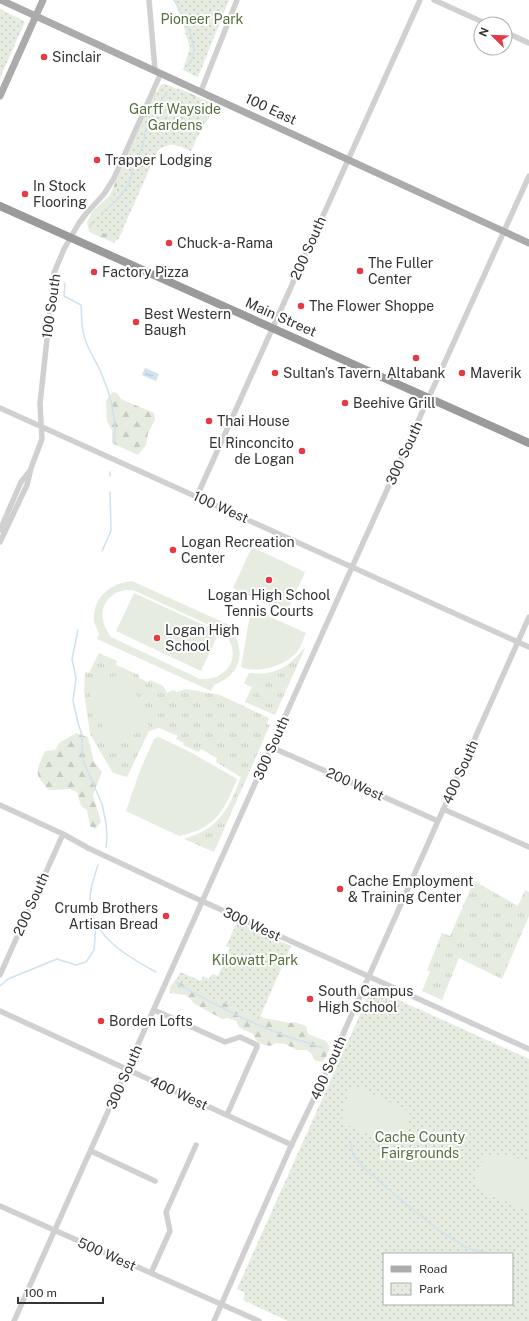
<svg xmlns="http://www.w3.org/2000/svg" width="529" height="1321" font-family="'Public Sans',sans-serif">
  <defs>
    <pattern id="grass-tufts" width="24" height="20" patternUnits="userSpaceOnUse"><rect width="24" height="20" fill="#e6ecdf"/><path d="M3 7l-1-3M5 7V3M7 7l1-3M15 17l-1-3M17 17v-4M19 17l1-3" fill="none" stroke="#c6cbc0"/></pattern>
    <pattern id="forest-firs" width="22" height="20" patternUnits="userSpaceOnUse"><rect width="22" height="20" fill="#e6ecdf"/><path d="M5 1l3.5 6h-7zM16 11l3.5 6h-7z" fill="#c6cbc0"/></pattern>
    <pattern id="park-dots" width="8" height="8" patternUnits="userSpaceOnUse"><rect width="8" height="8" fill="#e6ecdf"/><path d="M2 2h.1M6 6h.1" fill="none" stroke="#c6cbc0" stroke-width="1.8" stroke-linecap="round"/></pattern>
    <pattern id="water-ripples" width="26" height="14" patternUnits="userSpaceOnUse"><rect width="26" height="14" fill="#cfe2ee"/><path d="M2 4q2-2 4 0t4 0M15 11q2-2 4 0t4 0" fill="none" stroke="#b2c2cd"/></pattern>
  </defs>
  <rect width="100%" height="100%" fill="#fff"/>
  <path fill="url(#grass-tufts)" d="M306 646 275 715 245 702 252 687 244 683 249 673C276 676 289 667 306 646Z
    M99 653 117 661 116 665 139 675V678L148 682 150 680 163 686 167 693 173 690 177 692 186 689 220 695 269 718 267 724 270 725 214 852 184 839C220 828 228 810 241 777L216 762 217 758 201 749 199 752 183 745 184 743 176 739 178 736 159 728 149 731 127 777 113 773 90 734 84 692 85 672 89 673Z
    M474 881 518 906 525 890 529 892V916L502 979 459 958 442 1000 422 991 430 972 427 970 442 933 450 936Z"/>
  <path fill="url(#forest-firs)" d="M178 88 216 105 211 116 199 130H166L120 225 123 231 114 243 89 232 87 222 93 211 110 195 140 124 155 92 171 91Z
    M113 392 118 394 121 399 154 413 155 420 148 433 146 445 138 455 112 443V430L107 421 106 401Z
    M76 733 88 737 94 762 102 772 93 795 101 822 95 829 90 826 87 810 81 806 77 792 70 789 49 790C33 773 36 772 45 751L55 750 59 743Z
    M176 979H179L264 1018 290 1023 294 1022 306 1026 308 1034 326 1041 330 1047 326 1057 322 1062 314 1060 312 1054 307 1050H297L285 1044 275 1043 271 1046C262 1045 256 1043 253 1034L240 1028 236 1021 228 1018 222 1019 195 1004 186 995 170 993V987Z"/>
  <path fill="url(#park-dots)" fill-rule="evenodd" d="M175 0H229L198 77 183 70 190 47Z
    M0 9 24 21V24L0 78Z
    M165 84 208 103 201 118 203 125 191 151C176 145 173 141 158 150L118 240 90 227 113 195 160 85Z
    M237 922 291 946 259 1019 176 981 180 972 201 981 203 976 209 979 212 974 218 976 230 948 226 946Z
    M372 988 529 1059V1321H288L243 1300 245 1295 244 1292 237 1289ZM384 1254H512V1304H384Z"/>
  <path fill="#e6ecdf" fill-rule="evenodd" d="M252 547 305 572 286 614 233 588Z
    M132 581 227 624C247 647 244 674 214 685L211 691 97 639 99 634C97 628 93 622 94 616 95 595 112 583 132 581ZM125 590H133L222 631C235 642 238 664 221 674 215 679 208 679 200 679L111 637C101 624 98 605 113 595 116 592 121 591 125 590Z
    M134 593 219 632 201 671 116 631Z
    M257 611 306 633C303 640 301 647 296 653 284 666 258 674 241 667L250 615Z
    M127 671 150 728 110 744 87 687Z
    M254 674H269L268 683 253 682Z
    M260 687 276 689 275 697 269 704 257 693Z
    M159 737 192 753 237 779C224 811 215 829 179 836L126 811 139 773 154 739Z
    M356 1086 405 1109 410 1112V1120L400 1143 394 1146 341 1122C344 1111 346 1092 356 1086Z
    M485 1156H513L529 1163V1212L476 1188C471 1178 481 1165 485 1156Z"/>
  <path fill="url(#water-ripples)" d="M145 368 159 374 156 381 142 375Z"/>
  <g fill="none" stroke-linecap="round" stroke-linejoin="round">
    <path stroke="#cfe2ee" stroke-width="1.5" d="M174 0C182 14 199 44 192 59 191 62 188 65 186 67
      M101 214 117 200 129 184 134 166 143 145 146 127 167 92
      M65 283 64 296 81 305C82 315 81 328 85 339 89 352 97 362 102 375 111 396 117 421 114 444
      M110 476V472
      M102 551 111 531 110 492
      M78 630 72 659 76 678 73 701 78 723 82 735V758L102 804 106 823 107 838 106 847
      M98 865C95 875 90 887 90 898 89 935 128 957 156 972
      M176 983C209 1001 241 1019 276 1032 291 1039 308 1042 323 1048
      M0 986 8 979 57 959 76 965 86 962 94 950 96 925
      M351 1143 353 1155 364 1168 388 1189 437 1229 467 1248 492 1254"/>
    <path stroke="#d0d0d0" stroke-width="5.5" d="M149 0 155 70
      M434 0 487 24
      M505 32 529 43
      M201 91 237 0
      M0 408 529 647
      M197 496 420 0
      M0 530 21 482 29 472
      M0 542 27 485 31 468 42 439 40 404 54 273 64 249 79 223 85 215 104 194 114 178 161 73
      M271 747 438 821
      M0 805 63 834 88 848 193 897 529 1049
      M443 809 529 847
      M0 975 63 834
      M154 1010 225 1042 240 1037 257 1045V1047L227 1115
      M0 1011 292 1145
      M91 1151 155 1181
      M0 1206 259 1321
      M151 1273 170 1231 166 1212 196 1145
      M14 1321 348 576 529 176
      M214 1321 290 1148 319 1088 529 617"/>
    <path stroke="#ababab" stroke-width="7" d="M1 0 529 243
      M0 96 43 0"/>
    <path stroke="#9a9a9a" stroke-width="8" d="M0 206 529 443"/>
  </g>
  <g fill="#e63946" stroke="#fff" stroke-width="1.5">
    <circle cx="44" cy="57" r="4"/>
    <circle cx="97" cy="160" r="4"/>
    <circle cx="25" cy="194" r="4"/>
    <circle cx="169" cy="243" r="4"/>
    <circle cx="360" cy="271" r="4"/>
    <circle cx="94" cy="272" r="4"/>
    <circle cx="301" cy="306" r="4"/>
    <circle cx="136" cy="322" r="4"/>
    <circle cx="416" cy="358" r="4"/>
    <circle cx="275" cy="373" r="4"/>
    <circle cx="462" cy="373" r="4"/>
    <circle cx="345" cy="403" r="4"/>
    <circle cx="209" cy="421" r="4"/>
    <circle cx="302" cy="451" r="4"/>
    <circle cx="173" cy="550" r="4"/>
    <circle cx="269" cy="580" r="4"/>
    <circle cx="157" cy="638" r="4"/>
    <circle cx="340" cy="889" r="4"/>
    <circle cx="166" cy="916" r="4"/>
    <circle cx="310" cy="999" r="4"/>
    <circle cx="101" cy="1021" r="4"/>
  </g>
  <g text-anchor="middle" stroke-width="4" stroke-linejoin="round" paint-order="stroke">
    <g font-size="14" fill="#56703f" stroke="#fff">
      <text x="202" y="24">Pioneer Park</text>
      <text x="175" y="114">Garff Wayside<tspan x="175" dy="16">Gardens</tspan></text>
      <text x="255" y="965">Kilowatt Park</text>
      <text x="420" y="1142">Cache County<tspan x="420" dy="16">Fairgrounds</tspan></text>
    </g>
    <g font-size="14" fill="#333" stroke="#fff" text-anchor="start">
      <text x="52" y="62">Sinclair</text>
      <text x="105" y="165">Trapper Lodging</text>
      <text x="33" y="191">In Stock<tspan x="33" dy="16">Flooring</tspan></text>
      <text x="177" y="248">Chuck-a-Rama</text>
      <text x="368" y="268">The Fuller<tspan x="368" dy="16">Center</tspan></text>
      <text x="102" y="277">Factory Pizza</text>
      <text x="309" y="311">The Flower Shoppe</text>
      <text x="144" y="319">Best Western<tspan x="144" dy="16">Baugh</tspan></text>
      <text x="283" y="378">Sultan's Tavern</text>
      <text x="416" y="378" text-anchor="middle">Altabank</text>
      <text x="470" y="378">Maverik</text>
      <text x="353" y="408">Beehive Grill</text>
      <text x="217" y="426">Thai House</text>
      <text x="294" y="448" text-anchor="end">El Rinconcito<tspan x="294" dy="16">de Logan</tspan></text>
      <text x="181" y="547">Logan Recreation<tspan x="181" dy="16">Center</tspan></text>
      <text x="269" y="600" text-anchor="middle">Logan High School<tspan x="269" dy="16">Tennis Courts</tspan></text>
      <text x="165" y="635">Logan High<tspan x="165" dy="16">School</tspan></text>
      <text x="348" y="886">Cache Employment<tspan x="348" dy="16">&amp; Training Center</tspan></text>
      <text x="158" y="913" text-anchor="end">Crumb Brothers<tspan x="158" dy="16">Artisan Bread</tspan></text>
      <text x="318" y="996">South Campus<tspan x="318" dy="16">High School</tspan></text>
      <text x="109" y="1026">Borden Lofts</text>
    </g>
    <g font-size="14" fill="#333" stroke="#fff">
      <text transform="translate(271 109) rotate(25)" y="5">100 East</text>
      <text transform="translate(308 248) rotate(-66)" y="5">200 South</text>
      <text transform="translate(51 306) rotate(-82)" y="5">100 South</text>
      <text transform="translate(281 317) rotate(24)" y="5">Main Street</text>
      <text transform="translate(404 453) rotate(-65)" y="5">300 South</text>
      <text transform="translate(221 507) rotate(24)" y="5">100 West</text>
      <text transform="translate(271 748) rotate(-66)" y="5">300 South</text>
      <text transform="translate(460 772) rotate(-66)" y="5">400 South</text>
      <text transform="translate(355 784) rotate(24)" y="5">200 West</text>
      <text transform="translate(31 904) rotate(-66)" y="5">200 South</text>
      <text transform="translate(252 924) rotate(25)" y="5">300 West</text>
      <text transform="translate(328 1068) rotate(-66)" y="5">400 South</text>
      <text transform="translate(124 1077) rotate(-66)" y="5">300 South</text>
      <text transform="translate(179 1093) rotate(25)" y="5">400 West</text>
      <text transform="translate(107 1254) rotate(24)" y="5">500 West</text>
    </g>
  </g>
  <rect x="383" y="1253" width="130" height="52" fill="#ffffff" stroke="#adadad"/>
  <rect x="391" y="1266" width="20" height="6" fill="#ababab" stroke="#adadad"/>
  <text x="419" y="1273" font-size="12" fill="#333333">Road</text>
  <rect x="391" y="1283" width="20" height="12" fill="url(#park-dots)" stroke="#adadad"/>
  <text x="419" y="1293" font-size="12" fill="#333333">Park</text>
  <g transform="translate(493 36) rotate(293)"><circle r="19" fill="#ffffff" stroke="#adadad"/>
  <path d="M0-3L7 15L0 10L-7 15Z" fill="#e63946"/>
  <text y="-6" font-size="11" font-weight="bold" text-anchor="middle" fill="#333333">N</text>
  </g>
  <path d="M18 1297v6h85v-6" fill="none" stroke="#333333" stroke-width="2"/>
  <text x="24" y="1297" font-size="12" fill="#333333" stroke="#ffffff" stroke-width="3" paint-order="stroke">100 m</text>
</svg>
